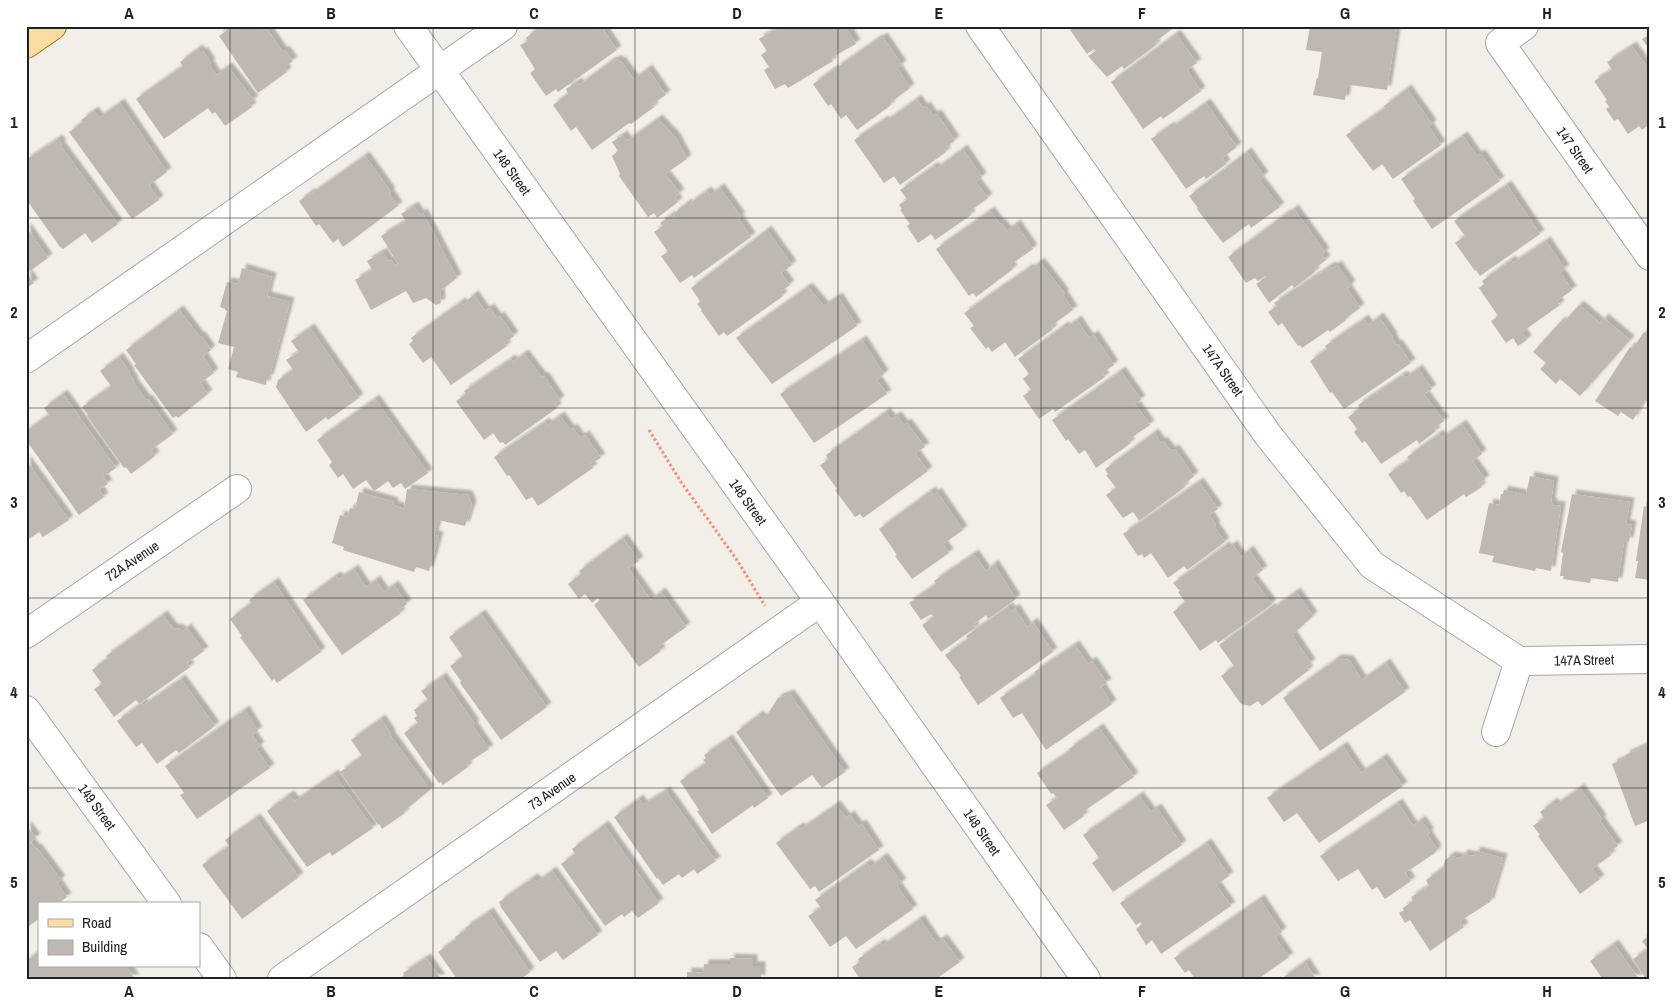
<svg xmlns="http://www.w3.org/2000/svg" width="1676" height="1005" font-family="'Archivo Narrow',sans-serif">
  <defs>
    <filter id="shadow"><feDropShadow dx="4.5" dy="-4.5" stdDeviation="1" flood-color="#0004"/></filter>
  </defs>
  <rect width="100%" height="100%" fill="#f2efe8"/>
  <path fill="#bfb8b2" filter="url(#shadow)" d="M233 26H257L258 28 265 26 283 52 285 50 293 61 284 67 287 72 258 93 219 36Z
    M543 26H601L617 50 558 92 556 89 546 96 530 73 535 69 520 45 528 41 526 38 535 30 538 34 540 32 538 30Z
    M781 26H845L856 44 831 58 833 61 788 88 785 84 775 89 764 70 769 67 761 55 767 51 759 39Z
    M1072 26H1170L1172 29 1155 42 1156 45 1124 69 1122 66 1107 77 1088 56 1096 51 1094 49 1087 54 1070 30 1073 28Z
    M1310 26H1397L1387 90 1350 85V87H1347L1345 100 1313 95 1317 78H1318L1322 52 1306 50Z
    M1176 34 1197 63 1187 70 1201 91 1163 119 1161 116 1143 129 1111 82Z
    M1650 34V53L1647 50 1649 49 1642 39Z
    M883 37 902 65 895 70 898 69 910 88 890 103 891 105 857 130 846 115 841 119 831 104 828 106 813 84 834 69 836 73 838 71 836 68 878 39 879 40Z
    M1632 46 1650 71V124L1642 130 1639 126 1628 134 1618 119 1614 121 1606 109 1609 107 1605 101 1607 100 1594 81 1612 70 1607 62Z
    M198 49 201 53 203 51 211 63 209 64 216 75 228 67 254 100 249 103 252 107 225 126 215 112 212 114 208 108 164 139 136 99 183 66 180 62Z
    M617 59 619 62 621 61 634 79 648 69 666 95 652 104 654 107 631 124 629 123 592 150 576 127 571 131 553 105 568 94 566 89 577 82 579 85 612 61 613 62Z
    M1407 89 1432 124 1429 127 1441 145 1393 179 1382 164 1373 171 1346 135 1385 108 1384 106Z
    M917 99 923 108 926 106 933 116 937 114 955 140 945 149 946 152 900 185 894 176 884 183 854 140 884 120 885 122Z
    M120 103 167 172 149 185 159 200 132 219 69 132 83 122 81 120 94 111 99 118Z
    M1206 103 1237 147 1222 158 1226 164 1206 179 1204 176 1186 189 1151 139 1170 126 1171 128Z
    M658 119 676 138 687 159 665 174 680 193 675 197 678 202 657 218 654 213 648 217 619 176 620 174 612 156 618 151 612 142 623 135 627 141Z
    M1463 136 1477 156 1481 154 1500 181 1432 229 1413 201 1415 199 1401 179Z
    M58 139 62 144 60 145 118 224 92 243 85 233 63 249 60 247 26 199V160Z
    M963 149 982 177 976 182 988 198 969 212 971 215 935 240 931 234 918 243 907 226 910 224 900 210 902 209 899 205 907 199 900 190 934 166 936 169Z
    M1247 152 1264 176 1259 180 1280 207 1251 228 1249 224 1223 243 1197 209 1198 208 1189 196Z
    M365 156 391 192 389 193 398 206 343 247 338 239 333 243 319 224 316 226 299 201 310 193 311 194Z
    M1507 185 1540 234 1480 276 1476 270 1475 271 1455 243 1465 236 1454 221Z
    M720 188 741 217 738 218 751 237 694 278 692 275 680 283 661 256 668 252 654 232 663 226 660 223 671 215 673 218 675 217 673 214 687 203 690 206 691 205 690 203 707 191 710 195Z
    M414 206 420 215 423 213 457 278 440 291 441 303 436 305 426 298 413 303 406 291 371 310 355 280 372 270 367 261 383 252 388 261 391 260 395 266 398 264 381 236 406 221 401 214Z
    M1294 209 1325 252 1322 254 1326 260 1314 269 1315 272 1294 288 1292 285 1269 303 1256 284 1266 277 1265 276 1258 281 1255 278 1246 283 1228 257 1286 214V215Z
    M990 211 1000 224 1001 223 1007 231 1016 224 1033 249 1010 265 1013 269 976 297 973 293 969 296 936 249Z
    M26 227 48 258 27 273 34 283 26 288Z
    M767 230 792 265 781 273 790 285 780 292 783 296 727 336 724 332 719 336 701 311 702 310 697 304 700 301 691 288Z
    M1546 241 1565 269 1560 272 1572 290 1557 301 1560 305 1522 332 1527 340 1518 346 1513 338 1506 343 1491 321 1498 316 1479 288 1484 284 1482 281 1511 260 1513 263Z
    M1040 262 1065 294 1063 295 1073 310 1051 326 1053 329 1015 357 1005 342 992 352 988 347 986 349 970 328 974 326 964 313 1029 268 1030 270Z
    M1337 265 1351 285 1347 288 1360 308 1345 319 1346 320 1330 332 1328 330 1302 348 1300 345 1298 346 1282 323 1278 326 1268 312 1277 306 1274 303 1331 266 1333 268Z
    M242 268 272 277 267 296 290 302 269 379 267 378 266 385 236 377 238 372 228 369 234 347 218 343 227 311 225 310V309L220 307 227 282 238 284Z
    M808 287 824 306 838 297 857 326 772 384 736 338Z
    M474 295 485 311 490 308 497 318 500 316 514 336 504 343 507 346 451 385 431 357 423 363 409 344 413 341 411 338 461 302 463 305 468 302 467 300Z
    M1579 305 1600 323 1604 318 1630 340 1580 396 1560 379 1556 384 1540 369 1546 363 1533 352 1561 321 1563 323Z
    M179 310 200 337 201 336 211 350 203 356 214 373 200 383 208 394 178 418 176 416 173 418 134 365 136 364 126 350Z
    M1379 317 1393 337 1392 338 1396 345 1398 344 1411 363 1344 409 1332 392 1330 393 1310 361 1327 349 1325 346 1364 319 1368 325Z
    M1077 320 1089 338 1094 335 1114 365 1102 373 1105 377 1055 412 1053 409 1039 419 1023 396 1031 390 1023 379 1029 374 1018 359 1064 326 1066 328Z
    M310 328 359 398 328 420 326 417 306 432 276 387 278 380 293 370 286 360 299 352 291 341Z
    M1644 332 1650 336V403L1645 400 1633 420 1621 412 1618 416 1595 401 1630 347 1633 348Z
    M862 340 884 374 877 380 887 394 814 443 780 394Z
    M524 354 542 377 544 376 560 400 555 404 557 408 505 445 503 442 500 443 493 433 484 440 456 401 466 394 464 391 511 359 513 362Z
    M119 357 130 373 129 374 134 381 133 382 146 400 148 399 173 434 151 450 155 456 131 474 126 467 124 468 87 416 88 415 82 407 111 386 100 371Z
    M1418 369 1432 389 1424 394 1444 421 1434 428 1436 431 1419 444 1417 440 1381 464 1365 441 1362 443 1354 432 1357 429 1348 417 1360 408 1358 405 1403 375 1405 378Z
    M1121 371 1141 400 1133 405 1134 407 1136 405 1150 425 1128 440 1131 443 1096 468 1085 450 1079 454 1068 439 1066 441 1052 420Z
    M63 394 116 468 103 477 108 484 99 489 104 497 79 515 26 440V431L49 415 44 408Z
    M375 399 428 473 405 489 401 483 393 488 388 481 374 491 366 480 353 489 343 474 338 478 329 465 332 462 317 440Z
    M886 412 891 419 897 416 904 425 907 423 925 447 915 453 928 471 863 518 860 514 855 517 835 490 837 489 820 465 828 460 826 455Z
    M560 416 570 430 573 428 580 438 585 435 601 458 590 464 593 468 538 506 532 497 526 500 509 475 507 476 494 457 545 422 547 425Z
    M1462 424 1482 454 1472 461 1485 479 1479 484 1482 487 1466 497 1464 494 1427 520 1410 496 1408 497 1404 491 1401 493 1388 474 1409 460 1407 457 1439 434 1442 438Z
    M1154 433 1161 443 1163 441 1171 451 1175 449 1194 476 1183 485 1185 487 1139 521 1133 512 1123 518 1106 495 1116 488 1106 475 1108 474 1105 469Z
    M26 460 69 520 43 537 39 532 26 541Z
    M1530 476 1554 481 1551 502H1553L1552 505 1561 506 1551 571 1536 568 1535 571 1492 562 1494 556 1479 553 1489 503 1499 505 1501 494H1503L1504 490 1526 495Z
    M1199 482 1218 509 1209 515 1216 525 1214 526 1225 542 1187 570 1184 566 1168 578 1151 553 1144 558 1142 554 1138 556 1123 534Z
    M407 489 468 495 472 505 465 526 438 520 434 535 439 536 429 571 416 567 414 572 343 550 344 547 332 543 340 515 347 517 350 508 355 509 359 492 394 502 393 505 404 509Z
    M931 491 934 495 937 492 963 530 943 544 949 553 912 579 895 556 897 555 879 529Z
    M1572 494 1630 502 1626 524 1632 525 1629 542 1624 541 1618 582 1591 578 1590 583 1563 579 1564 576H1560L1563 553 1561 552Z
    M1648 494H1650V580L1635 578 1638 561H1636L1644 506 1646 507Z
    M623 538 639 561 628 568 651 600 661 592 686 627 658 647 661 651 639 667 594 605 600 600 598 598 592 603 585 594 579 599 568 584 581 574 579 571Z
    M1233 545 1241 557 1249 550 1263 570 1252 578 1272 604 1218 643 1216 640 1200 651 1173 612 1185 602 1178 592 1180 591 1173 583 1225 546 1227 549Z
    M974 554 986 571 994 564 1016 599 988 619 986 615 973 625 975 628 941 652 922 625 934 617 931 614 921 620 909 603 936 584 934 581Z
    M354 569 366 587 376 580 384 592 394 585 407 604 398 610 401 613 342 655 303 600 336 576 339 579Z
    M274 582 321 652 277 683 274 679 272 681 240 637 242 636 230 619 251 603 249 600Z
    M1296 592 1313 616 1292 635 1311 663 1306 667 1309 670 1262 706 1258 701 1250 706 1241 704 1221 676 1234 666 1219 645 1270 608 1272 609Z
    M1008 607 1012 611 1015 608 1027 627 1033 622 1053 652 978 705 959 677 961 676 945 655 968 639 966 636Z
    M481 614 547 707 501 740 460 683 461 681 450 666 463 657 449 637Z
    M163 615 173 628 180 629 182 632 187 628 204 651 187 663 190 667 139 704 136 700 114 717 94 689 102 684 92 670 108 658 106 656Z
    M1075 645 1088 664 1092 661 1107 683 1101 687 1112 704 1046 750 1022 713 1013 718 1000 698 1036 674 1034 672Z
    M1337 659 1349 660 1362 680 1386 663 1405 692 1320 751 1283 698Z
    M442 677 475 724 473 726 489 749 466 764 468 767 443 785 441 782 439 783 404 733 418 723 414 718 417 716 414 710 428 700 421 691Z
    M181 679 215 726 179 753 176 750 157 764 142 743 136 747 117 721 142 703 144 705Z
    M790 694 845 772 822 788 812 775 781 796 736 732 759 715 762 719 767 715 778 698Z
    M245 710 258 731 252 735 260 746 256 749 270 768 197 819 180 795 184 793 165 766Z
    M381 719 391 734 390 735 430 790 404 811 405 813 382 829 379 824 378 825 340 772 362 756 351 740Z
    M1099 728 1134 777 1081 813 1084 816 1064 830 1046 805 1057 798 1053 793 1051 794 1037 773 1070 751 1069 749Z
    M728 739 768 798 754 808 753 805 712 834 697 811 699 810 680 781 706 763 703 760 706 758 704 755Z
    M1650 740V820L1635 826 1612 764 1626 758 1625 755 1648 745V741Z
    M1343 746 1361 773 1383 758 1403 786 1319 843 1297 813 1284 822 1267 798Z
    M334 774 373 828 332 856 330 852 307 867 267 811 289 795 295 801Z
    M1580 788 1602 819 1600 821 1618 846 1609 852 1611 855 1592 869 1600 879 1580 894 1538 836 1540 835 1533 826 1544 818 1540 812 1553 802 1556 805Z
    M666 791 716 861 697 874 694 869 682 878 679 874 663 885 658 878 657 879 614 817 639 799 643 805Z
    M1139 796 1151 812 1157 808 1182 845 1113 892 1092 863 1099 858 1083 835Z
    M1398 803 1413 826 1421 820 1430 833 1427 834 1437 849 1435 853 1405 873 1411 881 1385 899 1377 887 1372 890 1358 869 1338 881 1320 856Z
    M836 805 846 818 850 815 858 826 862 824 879 850 819 892 815 886 810 889 776 843 799 827 801 829Z
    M256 818 299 877 242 919 202 865 229 846 225 840Z
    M26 825 36 838 30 842 36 849 37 848 61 880 57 883 67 897 57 904H39V919L26 928Z
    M604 825 659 903 638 918 632 911 624 917 622 914 605 926 561 864 575 854 572 849Z
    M1207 843 1229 876 1216 885 1231 906 1161 954 1152 940 1146 945 1136 929 1142 924 1141 922 1136 925 1120 903Z
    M1476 851 1503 858 1490 902 1460 921 1464 927 1430 951 1410 920 1405 923 1399 913 1404 910 1403 908 1413 901 1411 897 1429 886 1426 880 1443 868 1445 860 1451 856 1461 858 1463 854 1474 856Z
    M883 857 902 883 897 886 913 909 856 949 846 936 830 947 808 916 821 908 815 900 867 863 870 867Z
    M552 871 598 935 563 960 556 951 540 962 500 906H501L499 902 533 878 537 882Z
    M1260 899 1282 932 1275 937 1289 957 1258 979H1195L1189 970 1185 973 1174 958Z
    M489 912 530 972 521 979H457L438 952 456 939 455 937 466 930 465 928Z
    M920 919 936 943 943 939 960 962 936 979H860L852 967 860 962 858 959 881 943 882 946Z
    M1650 935V979H1646L1633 959 1648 949 1642 941Z
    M1614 944 1639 979H1600L1602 978 1590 961Z
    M39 952V966H126L135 979H32L26 972V961Z
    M426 958 441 979H400L404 975 403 973Z
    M730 958 753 959V966H761V979H687V972L703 973 704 964H730Z
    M1305 962 1316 979H1281Z"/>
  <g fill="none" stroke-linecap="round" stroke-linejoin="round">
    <defs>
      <path id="minor" d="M408 26 820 602 1086 979
        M980 26 1268 435 1372 565 1519 661 1650 659
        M1524 26 1500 43 1650 256
        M26 359 503 26
        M26 634 237 489
        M26 710 167 904
        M1496 732 1519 661
        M199 947 222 979
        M282 979 820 602"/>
      <path id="major" d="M26 44 52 26"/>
    </defs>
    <use href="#minor" stroke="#a6a6a6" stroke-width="30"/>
    <use href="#major" stroke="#9e7702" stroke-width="30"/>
    <path stroke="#f98c72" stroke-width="3" stroke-dasharray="2.5 2.5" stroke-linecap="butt" d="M649 430 681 482 737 560 765 606"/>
    <use href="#minor" stroke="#fff" stroke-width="28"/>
    <use href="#major" stroke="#fbdda4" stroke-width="28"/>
  </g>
  <path fill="none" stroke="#222" stroke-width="1" stroke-opacity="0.55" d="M230 26V979M433 26V979M635 26V979M838 26V979M1041 26V979M1243 26V979M1446 26V979M26 218H1650M26 408H1650M26 598H1650M26 788H1650"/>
  <g text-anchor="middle" stroke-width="5" stroke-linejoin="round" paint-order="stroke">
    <g font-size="14" fill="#222" stroke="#fff">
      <text transform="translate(1575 150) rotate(55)" y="5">147 Street</text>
      <text transform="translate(512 172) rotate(54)" y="5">148 Street</text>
      <text transform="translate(1223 370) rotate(55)" y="5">147A Street</text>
      <text transform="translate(748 502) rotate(54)" y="5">148 Street</text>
      <text transform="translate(132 561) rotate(-34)" y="5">72A Avenue</text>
      <text transform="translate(1584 660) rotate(-1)" y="5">147A Street</text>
      <text transform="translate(552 791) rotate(-35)" y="5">73 Avenue</text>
      <text transform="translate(97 807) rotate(54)" y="5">149 Street</text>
      <text transform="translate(982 832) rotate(55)" y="5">148 Street</text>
    </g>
  </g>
  <rect width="1676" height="1005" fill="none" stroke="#ffffff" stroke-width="55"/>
  <rect x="38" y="902" width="162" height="65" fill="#ffffff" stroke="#a7a7a7"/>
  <rect x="48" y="919" width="25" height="8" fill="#fbdda4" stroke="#a7a7a7"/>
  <text x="82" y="928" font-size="15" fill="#222222">Road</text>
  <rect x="48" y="940" width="25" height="15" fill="#bfb8b2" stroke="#a7a7a7"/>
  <text x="82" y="952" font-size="15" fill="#222222">Building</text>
  <rect x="28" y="28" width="1620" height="950" fill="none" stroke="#222" stroke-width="2"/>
  <g font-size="16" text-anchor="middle" font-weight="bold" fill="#222">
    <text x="129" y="19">A</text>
    <text x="331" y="19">B</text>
    <text x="534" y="19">C</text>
    <text x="737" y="19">D</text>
    <text x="939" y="19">E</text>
    <text x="1142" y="19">F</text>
    <text x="1345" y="19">G</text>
    <text x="1547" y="19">H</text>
    <text x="14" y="128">1</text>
    <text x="1662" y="128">1</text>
    <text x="14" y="318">2</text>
    <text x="1662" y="318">2</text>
    <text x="14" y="508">3</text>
    <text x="1662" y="508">3</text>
    <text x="14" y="698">4</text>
    <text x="1662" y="698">4</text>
    <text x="14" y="888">5</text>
    <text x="1662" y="888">5</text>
    <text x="129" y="997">A</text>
    <text x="331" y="997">B</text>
    <text x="534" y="997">C</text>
    <text x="737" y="997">D</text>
    <text x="939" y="997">E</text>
    <text x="1142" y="997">F</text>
    <text x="1345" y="997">G</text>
    <text x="1547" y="997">H</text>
  </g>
</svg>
